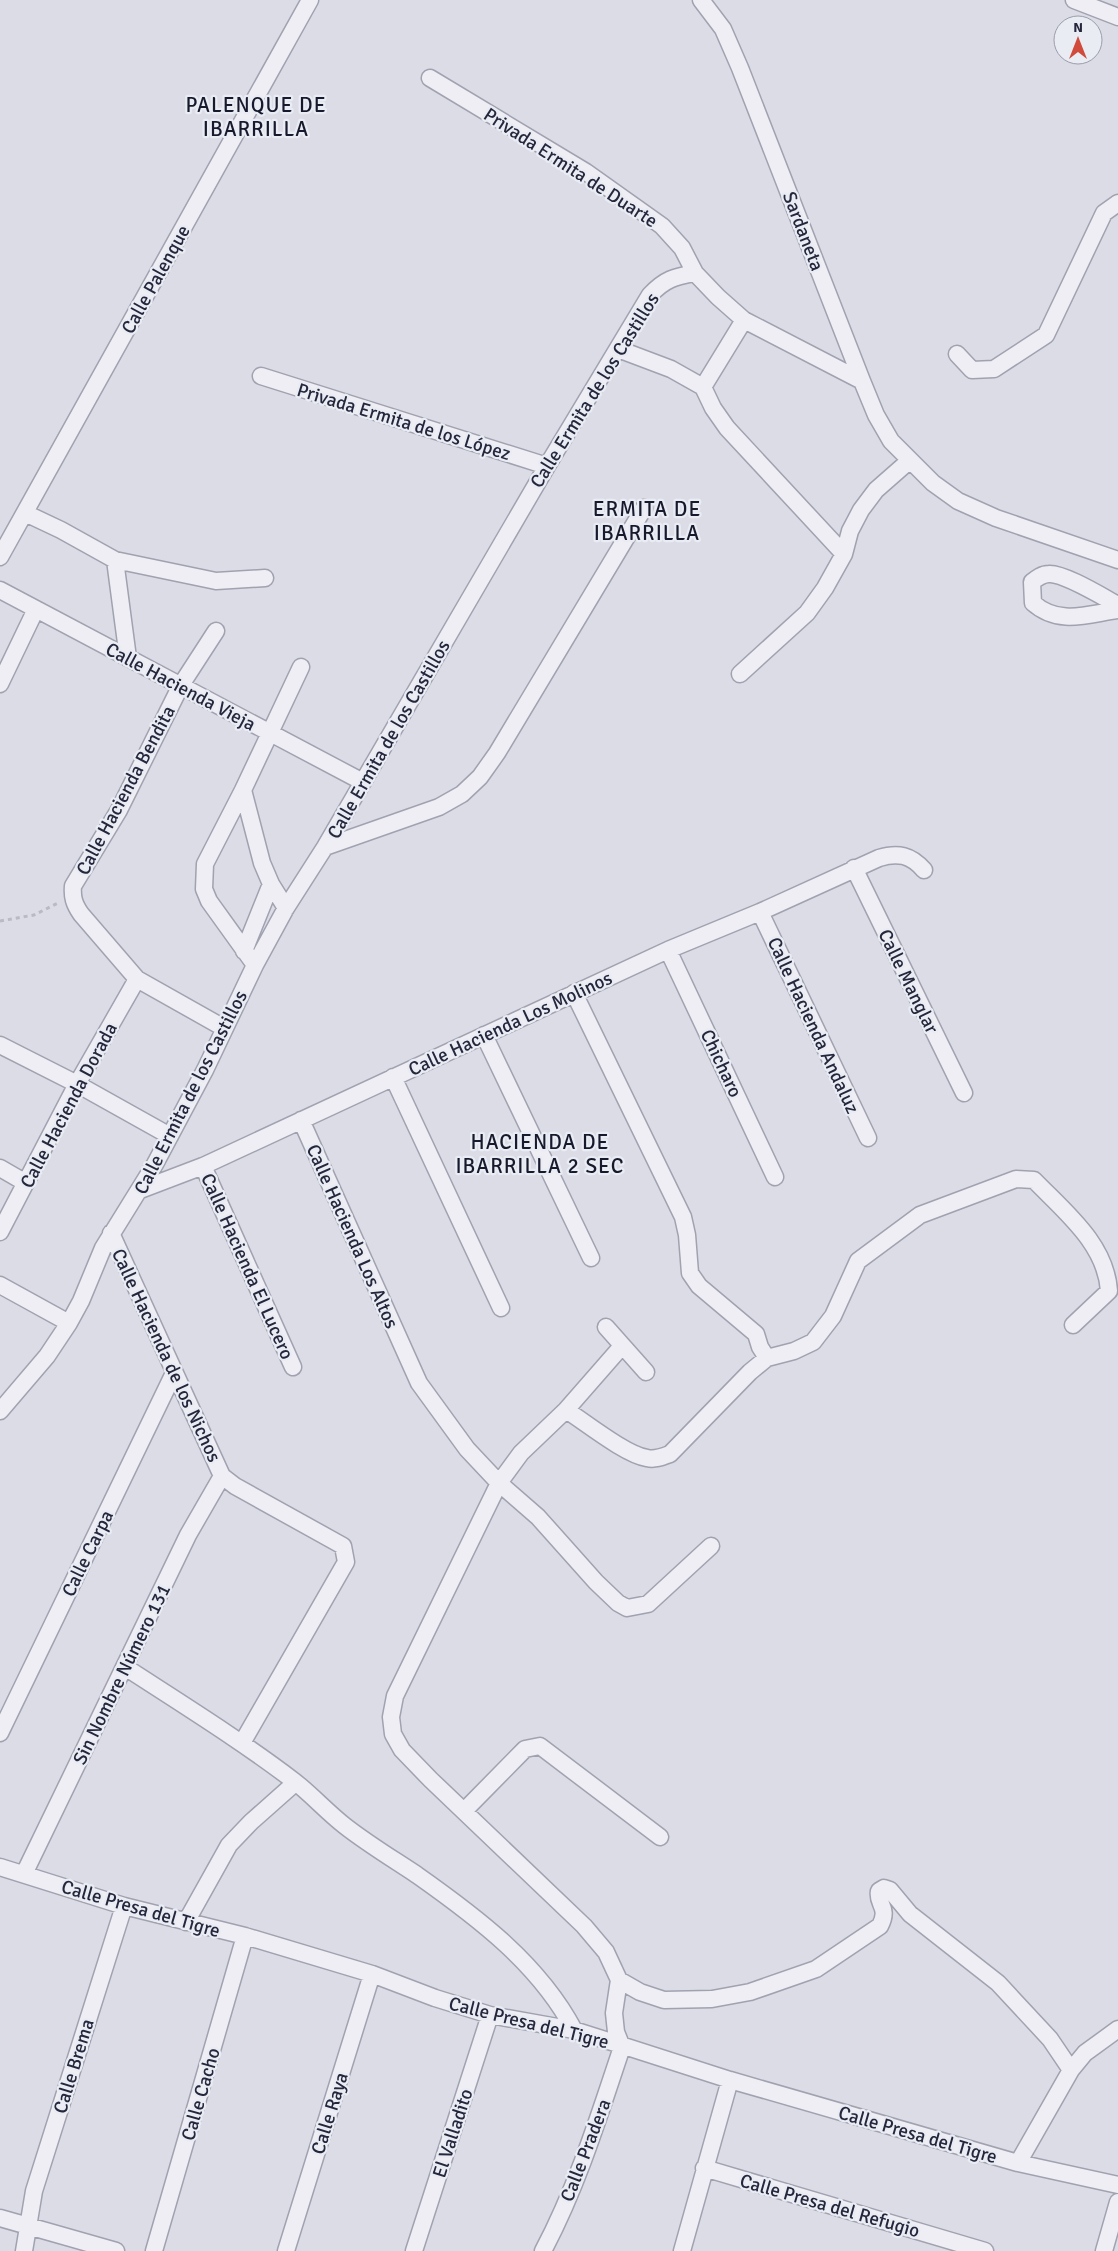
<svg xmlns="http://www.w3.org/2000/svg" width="1118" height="2251" font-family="Signika,sans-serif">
  <rect width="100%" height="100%" fill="#dbdce6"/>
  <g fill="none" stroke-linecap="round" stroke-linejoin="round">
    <defs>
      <path id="minor" d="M701 0 723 29 740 68 862 381 876 415 891 441 933 483 958 501 996 518 1118 560
        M1074 0 1118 17
        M430 78 586 172 662 226 682 248 695 273 718 297 744 320 862 381
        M618 349 671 369 703 387 713 408 727 428 844 554
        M957 354 972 370 994 369 1046 335 1104 213 1118 203
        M261 376 547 466
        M703 387 744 320
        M25 513 61 530 115 560 128 658
        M0 557 310 0
        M115 560 216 581 265 578
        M0 590 363 782
        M1118 605C1103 597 1064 573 1049 574 1042 574 1037 578 1032 582L1033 603C1059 626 1088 614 1118 610
        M216 631 181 685 119 810 73 886C72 897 74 904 81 914L137 979 224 1028
        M740 674 807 613 825 588 844 554 850 531 861 510 876 490 909 461
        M0 684 36 609
        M243 790 262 863 271 884 286 908
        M325 847 439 807 462 794 480 777 497 753 644 508
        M854 868 964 1093
        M760 912 868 1138
        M668 950 775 1177
        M244 951 271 884
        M255 965 209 901 204 889 205 864 243 790 301 667
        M484 1035 591 1258
        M0 1045 77 1084 170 1136
        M393 1077 501 1308
        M301 1120 419 1383 467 1449 499 1483 538 1517 596 1582 618 1603 627 1608 648 1604 711 1546
        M203 1166 293 1367
        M0 1168 26 1183
        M140 1190 203 1166 668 950 760 912 879 858C898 852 911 855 924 870
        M0 1232 77 1084 137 979
        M111 1233 222 1476 235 1486 343 1546 346 1562 242 1743
        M0 1285 69 1323
        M606 1327 646 1372
        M767 1358 794 1351 813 1342 833 1316 858 1261 920 1215 1016 1179 1034 1180C1065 1212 1106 1244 1109 1291L1073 1325
        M566 1410C585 1422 626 1455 647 1458 655 1460 662 1457 670 1454L750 1372 767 1358 760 1347 756 1334 699 1286 690 1273 687 1235 683 1217 574 993
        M0 1411 47 1356 69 1323 81 1301 103 1248 155 1164 205 1070 255 965 286 908 325 847 547 466 650 295C665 279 674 277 695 273
        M125 1667C182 1704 240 1740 294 1781 312 1795 327 1812 345 1826 368 1844 393 1859 417 1875 478 1918 539 1964 574 2030
        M0 1733 174 1373
        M464 1811 525 1749 540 1746 660 1837
        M0 1867 124 1906 245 1936 372 1974 435 1998 490 2015 574 2030 730 2080 1018 2163 1118 2185
        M24 1874 188 1535 222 1476
        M186 1922 229 1845 251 1822 295 1783
        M619 1980 640 1992 664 2000 712 1999 750 1992 816 1969 880 1926C890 1907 876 1904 879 1891L884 1888 890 1890 910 1914 998 1983 1050 2039 1071 2070
        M1018 2163 1071 2070 1085 2053 1118 2029
        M704 2168 985 2251
        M0 2218 116 2251
        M24 2251 34 2191 124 1906
        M154 2251 245 1936
        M286 2251 372 1974
        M414 2251 490 2015
        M543 2251C577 2187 599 2116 622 2047L616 2032 614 2013 619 1980 606 1952 584 1926 431 1780 402 1750 393 1734 391 1717 395 1696 499 1483 521 1453 566 1410 622 1346
        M682 2251 730 2080
        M1104 2251 1118 2202"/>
    </defs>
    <use href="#minor" stroke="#a1a2b0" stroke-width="19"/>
    <path stroke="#babac4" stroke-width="3" stroke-dasharray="4 4" stroke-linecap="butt" d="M0 921 34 915 58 903"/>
    <use href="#minor" stroke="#eeeef4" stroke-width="16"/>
  </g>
  <g text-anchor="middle" stroke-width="4.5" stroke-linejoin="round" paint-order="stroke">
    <g font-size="19" fill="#25273c" stroke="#eaecf4">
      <text transform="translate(571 167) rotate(33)" y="7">Privada Ermita de Duarte</text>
      <text transform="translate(804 231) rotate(69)" y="7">Sardaneta</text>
      <text transform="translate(155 279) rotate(-61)" y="7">Calle Palenque</text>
      <text transform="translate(594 390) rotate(-58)" y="7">Calle Ermita de los Castillos</text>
      <text transform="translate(404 421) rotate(17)" y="7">Privada Ermita de los López</text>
      <text transform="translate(181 686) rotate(28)" y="7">Calle Hacienda Vieja</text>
      <text transform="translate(388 739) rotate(-60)" y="7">Calle Ermita de los Castillos</text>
      <text transform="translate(125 790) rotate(-62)" y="7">Calle Hacienda Bendita</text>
      <text transform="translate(909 981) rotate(64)" y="7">Calle Manglar</text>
      <text transform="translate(510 1023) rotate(-25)" y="7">Calle Hacienda Los Molinos</text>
      <text transform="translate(814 1025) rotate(65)" y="7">Calle Hacienda Andaluz</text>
      <text transform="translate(722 1063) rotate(65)" y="7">Chicharo</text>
      <text transform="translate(190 1092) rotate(-63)" y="7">Calle Ermita de los Castillos</text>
      <text transform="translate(68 1105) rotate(-62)" y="7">Calle Hacienda Dorada</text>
      <text transform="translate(353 1236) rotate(66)" y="7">Calle Hacienda Los Altos</text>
      <text transform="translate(248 1266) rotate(66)" y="7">Calle Hacienda El Lucero</text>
      <text transform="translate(167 1355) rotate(65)" y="7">Calle Hacienda de los Nichos</text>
      <text transform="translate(87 1553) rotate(-64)" y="7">Calle Carpa</text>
      <text transform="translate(121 1674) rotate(-64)" y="7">Sin Nombre Número 131</text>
      <text transform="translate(141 1908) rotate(16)" y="7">Calle Presa del Tigre</text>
      <text transform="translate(529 2022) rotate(14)" y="7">Calle Presa del Tigre</text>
      <text transform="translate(73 2066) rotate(-73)" y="7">Calle Brema</text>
      <text transform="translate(200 2094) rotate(-74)" y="7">Calle Cacho</text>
      <text transform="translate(329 2113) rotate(-73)" y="7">Calle Raya</text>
      <text transform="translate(452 2133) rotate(-72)" y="7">El Valladito</text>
      <text transform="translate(918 2134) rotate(16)" y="7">Calle Presa del Tigre</text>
      <text transform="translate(585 2150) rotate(-69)" y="7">Calle Pradera</text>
      <text transform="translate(830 2205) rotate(16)" y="7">Calle Presa del Refugio</text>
    </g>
    <g font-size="21" letter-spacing="1" fill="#17192c" stroke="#eaecf4">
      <text x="256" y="112">PALENQUE DE<tspan x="256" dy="24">IBARRILLA</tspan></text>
      <text x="647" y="516">ERMITA DE<tspan x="647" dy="24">IBARRILLA</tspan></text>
      <text x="540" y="1149">HACIENDA DE<tspan x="540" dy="24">IBARRILLA 2 SEC</tspan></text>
    </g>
  </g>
  <g transform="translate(1078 40)"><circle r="24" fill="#eaecf4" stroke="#9b9daa"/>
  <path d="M0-4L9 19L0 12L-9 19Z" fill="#d04b3b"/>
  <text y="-8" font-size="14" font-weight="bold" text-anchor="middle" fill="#25273c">N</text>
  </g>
</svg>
